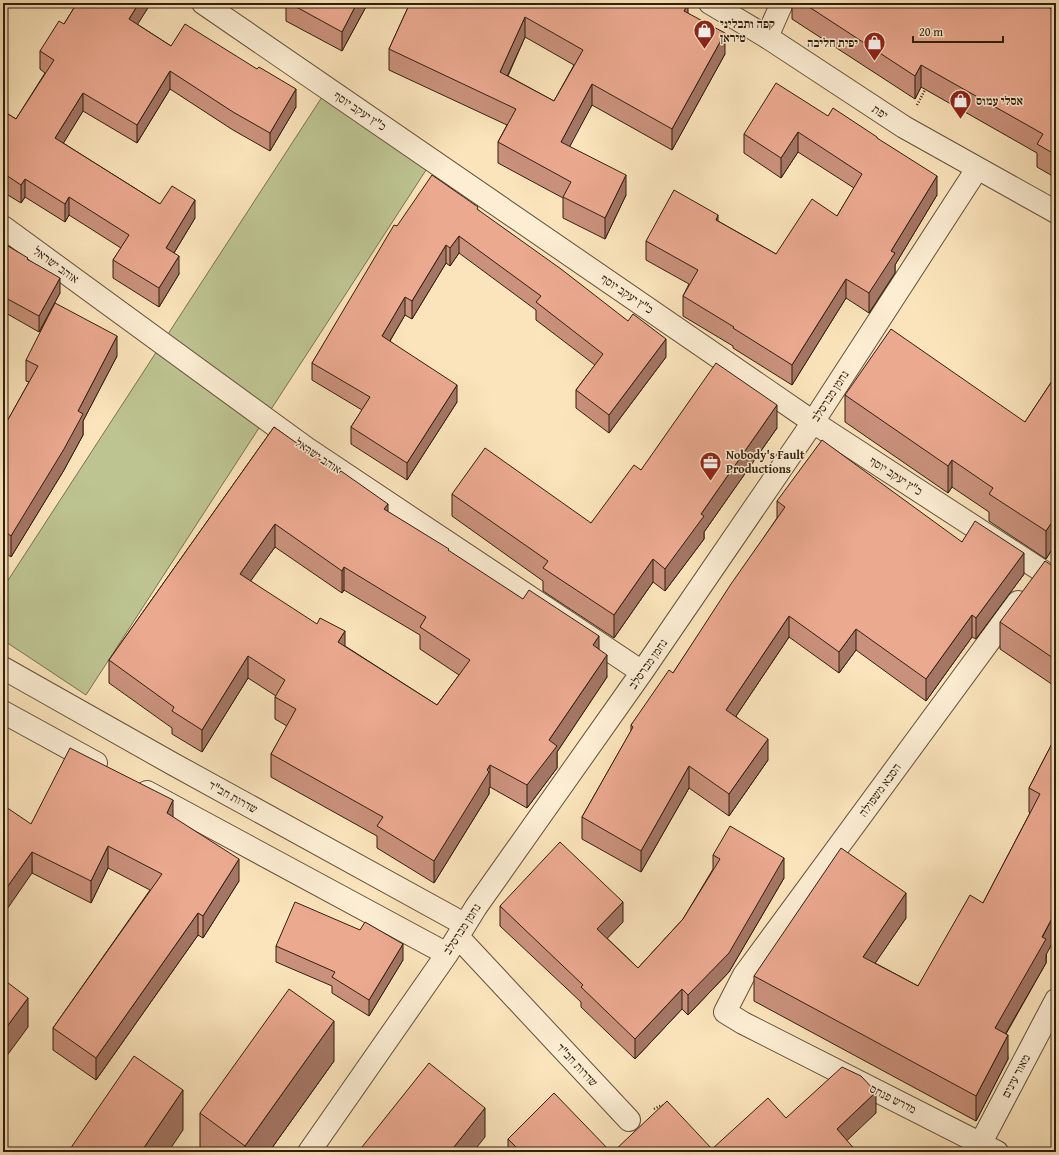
<svg xmlns="http://www.w3.org/2000/svg" width="1059" height="1155" font-family="'Gentium Book Plus','Frank Ruhl Libre',serif">
  <rect width="100%" height="100%" fill="#fbe4bb"/>
  <filter id="stains"><feTurbulence type="fractalNoise" baseFrequency=".005" numOctaves="4"/><feColorMatrix values="0 0 0 0 .2 0 0 0 0 .09 0 0 0 0 .02 0 0 0 .5 -.17"/></filter>
  <radialGradient id="worn" r=".72"><stop offset=".6" stop-color="#630" stop-opacity="0"/><stop offset="1" stop-color="#630" stop-opacity=".3"/></radialGradient>
  <path fill="#bdc491" stroke="#787250" d="M322 97 428 167 86 695 3 640V588Z"/>
  <g fill="none" stroke-linecap="round" stroke-linejoin="round">
    <defs>
      <path id="minor" d="M203 3 813 422 1056 580
        M767 37 782 3
        M3 227 306 448 642 672
        M3 668 173 764 464 924
        M3 712 96 763
        M147 792 447 954
        M458 937 629 1120
        M309 1152 447 954 476 907 642 672 813 422 977 169
        M976 1152 1056 1000
        M997 1152 743 1023 725 1012 744 975 1018 602"/>
      <path id="tertiary" d="M710 3 767 37 904 127 1056 212"/>
    </defs>
    <use href="#minor" stroke="#64503a" stroke-width="24"/>
    <use href="#tertiary" stroke="#64503a" stroke-width="24"/>
    <path stroke="#321f0f" stroke-width="2.5" stroke-dasharray="1 2" stroke-linecap="butt" d="M917 105 926 88
      M654 1109 662 1105 665 1108"/>
    <use href="#minor" stroke="#fcedd3" stroke-width="22"/>
    <use href="#tertiary" stroke="#fcedd3" stroke-width="22"/>
  </g>
  <path fill="#ca917c" stroke="#321f0f" fill-rule="evenodd" d="M77 3H151L137 24 171 46 296 107 270 151 233 130 170 89 137 143 83 111 63 143 160 204 195 218 174 253 179 274 159 307 113 278V260L121 248 69 215 65 222 25 197 21 203 3 192V111L16 119 45 73 40 69V51L64 24Z
    M276 3H368L342 51 286 21V8Z
    M410 3 688 13 725 54 672 150 592 105 569 146 626 195 605 239 563 218V198L498 163V142L507 125 389 70V49ZM525 37 574 65 554 101 508 76Z
    M792 3H1042L1056 12V178L1037 167V153L921 87 915 99 792 19Z
    M828 116 877 139 937 195 895 265V273L869 313 846 298 792 385 733 348V346L683 316V296L689 284 646 260V241L718 221 776 254 837 216 854 188 798 152 781 178 744 153V134Z
    M478 210 666 357 609 433 576 408V390L595 365 536 320V310L459 253 450 266 446 263 412 319 405 315 390 341 457 402 407 480 351 444V427L362 410 312 380V363L397 226Z
    M3 243 28 259 60 293 39 332 4 312Z
    M117 356 83 421V435L64 470 11 557 7 554 5 425 29 382 26 381V360Z
    M1056 375V543L1046 559 989 521V512L952 487 948 493 845 422V395L1025 422Z
    M274 427 388 512 599 649 607 677 557 752V768L527 808 490 787 489 788V794L434 883 377 848V836L271 777V754L287 726 275 719V697L276 696 248 678 202 752 172 734V728L109 683V660ZM275 547 342 593 344 590 420 635V649L459 675 437 705 345 646 250 581Z
    M777 428 704 532V539L665 591 653 582 614 638 543 591V581L452 516V494L591 523 641 470Z
    M777 501 962 542 1024 574 976 639 972 637 926 701 856 650 839 673 789 637 736 716 768 760 729 816 689 788 641 872 582 839V817L631 731V725L673 673 777 518Z
    M1056 568V687L1000 649V622Z
    M1056 736 1046 963 1006 1034 1008 1059 976 1121 754 1001V976L906 918 875 963 918 986 983 903 1030 813 1029 812V788Z
    M173 817 239 881 203 938 198 935 96 1080 53 1050V1028L150 890 108 868 91 903 32 873 31 824Z
    M713 855 784 878 729 972 688 1015 682 1009 635 1059 581 1007V1002L500 926V906L623 922 607 938 638 968 683 919 713 869Z
    M276 946 403 960 369 1016 332 993V986L276 962Z
    M1056 1042V1066L1053 1065V1047Z
    M334 1061 269 1152H200V1113Z
    M508 1139 611 1152H508Z"/>
  <path fill="#a47665" stroke="#321f0f" d="M139 3H151L129 38V19Z
    M357 3H368L342 51V32Z
    M688 4V25L684 11Z
    M525 17V37L500 92V72Z
    M725 33V54L672 150V129Z
    M921 65V87L915 99V76Z
    M170 71V89L137 143V125Z
    M592 84V105L561 163V142Z
    M296 89V107L270 151V133Z
    M83 93V111L55 157V138Z
    M798 132V152L781 178V158Z
    M626 175V195L605 239V218Z
    M937 176V195L895 265V273L869 313V293L891 251Z
    M25 179V197L21 203V185Z
    M69 197V215L65 222V204Z
    M195 200V218L166 266V248Z
    M718 215V235L716 220Z
    M459 236V253L450 266V248Z
    M446 245V263L412 319V301Z
    M179 256V274L159 307V288Z
    M60 278V293L39 332V316Z
    M846 279V298L792 385V365Z
    M4 297V312L3 314V299Z
    M405 297V315L382 354V336Z
    M117 336V356L83 421V435L64 470 11 557V536L78 411Z
    M666 339V357L609 433V415Z
    M457 385V402L407 480V463Z
    M777 405V428L704 532V539L665 591V569L701 514Z
    M952 460V487L948 493V466Z
    M388 504V526L384 509Z
    M1056 516V543L1046 559V531Z
    M275 524V547L240 596V574Z
    M7 533V554L3 560V540Z
    M1024 553V574L976 639V618Z
    M653 559V582L614 638V615Z
    M344 567V590L342 593V571Z
    M972 615V637L926 701V679Z
    M789 616V637L726 731V710Z
    M856 629V650L839 673V652Z
    M345 631V653L338 642Z
    M599 636V659L593 645Z
    M607 655V677L557 752V768L527 808V785L549 740Z
    M248 656V678L202 752V730Z
    M768 739V760L729 816V794Z
    M490 765V787L489 788V794L434 883V861L487 770Z
    M689 766V788L641 872V851Z
    M173 800V822L167 813Z
    M108 846V868L91 903V881Z
    M32 852V873L3 915V893Z
    M784 858V878L729 972 688 1015V995Z
    M239 859V881L203 938V916Z
    M906 893V918L863 981V957Z
    M623 902V922L597 949V929Z
    M1056 911V936L1046 955V963L995 1052V1028Z
    M198 913V935L96 1080V1058Z
    M403 944V960L369 1016V1000Z
    M682 989V1009L635 1059V1039Z
    M28 998V1027L3 1061V1032Z
    M334 1021V1061L269 1152H245V1146Z
    M1008 1035V1059L976 1121V1096Z
    M183 1090V1130L168 1152H141Z
    M876 1092V1113L837 1150V1129Z
    M485 1108V1137L473 1152H450Z"/>
  <path fill="#eba990" stroke="#321f0f" fill-rule="evenodd" d="M77 3H139L129 19 171 46 185 24 257 69 259 67 296 89 270 133 233 112 170 71 137 125 83 93 55 138 160 204 172 186 195 200 166 248 179 256 159 288 113 260 129 235 69 197 65 204 25 179 21 185 3 173V111L16 119 54 60 40 51 59 21 64 24Z
    M289 3H357L342 32Z
    M410 3H686L688 4 684 11 725 33 672 129 592 84 561 142 626 175 605 218 563 197 571 182 498 142 516 109 389 49ZM525 17 583 50 554 101 500 72Z
    M803 3H1042L1056 12V155L1037 144 1043 134 921 65 915 76Z
    M776 83 828 116 833 108 877 137V138L937 176 891 251 895 253 869 293 846 279 792 365 733 328 734 327 683 296 698 270 646 241 674 190 718 215 716 220 776 254 812 199 837 216 862 174 798 132 781 158 744 134Z
    M432 175 478 207 477 209 561 269 628 321 633 314 666 339 609 415 576 390 603 354 536 302 541 296 459 236 450 248 446 245 412 301 405 297 382 336 457 385 407 463 351 427 370 397 312 363 394 225 397 226Z
    M3 243 28 258 27 259 60 278 39 316 4 297 3 299Z
    M55 303 117 336 78 411 83 414 64 449 11 536 7 533 3 540V424L5 425 38 366 26 360Z
    M891 329 1025 422 1056 375V516L1046 531 989 494 993 488 952 460 948 466 845 395Z
    M716 363 777 405 701 514 704 516 665 569 653 559 614 615 543 568 548 561 452 494 485 448 591 523 634 465 641 470Z
    M274 427 339 473 341 471 388 504 384 509 449 549 448 550 523 599 529 590 599 636 593 645 607 655 549 740 557 746 527 785 490 765 487 770 489 772 434 861 377 826 383 817 271 754 296 709 275 697 285 680 248 656 202 730 172 711 174 707 109 660ZM275 524 342 571 344 567 426 617 420 627 470 660 437 705 338 642 345 631 320 618 317 624 240 574Z
    M822 440 962 542 975 521 1024 553 976 618 972 615 926 679 856 629 839 652 789 616 726 710 768 739 729 794 689 766 641 851 582 817 633 727 631 725 669 670 673 673 731 584 785 507 777 501Z
    M1045 561 1056 568V660L1000 622Z
    M1056 736V911L1042 937 1046 939 995 1028 1008 1035 976 1096 754 976 841 848 906 893 863 957 918 986 970 895 983 903 1040 794 1029 788Z
    M70 748 173 800 167 813 239 859 203 916 198 913 96 1058 53 1028 162 874 108 846 91 881 32 852 3 893V805L31 824Z
    M730 826 784 858 729 953 688 995 682 989 635 1039 581 987 583 985 500 906 560 842 623 902 597 929 638 968 683 919 720 859 713 855Z
    M295 902 360 930 365 922 403 944 369 1000 332 977 335 972 276 946Z
    M3 979 28 998 3 1032Z
    M289 989 334 1021 245 1146 200 1113Z
    M1056 1042V1049L1053 1047Z
    M134 1056 183 1090 141 1152H68Z
    M429 1063 485 1108 450 1152H358Z
    M842 1067 861 1076 876 1092 837 1129 857 1152H613L667 1101 712 1149 768 1098 786 1118Z
    M554 1093 611 1152H521L508 1139Z"/>
  <defs>
    <symbol id="shop-pin" viewBox="-11 -11 22 30"><path d="M0 17L-7.5 6A9.5 9.5 0 1 1 7.5 6Z" fill="#8f2418" stroke="#fcedd3"/><path d="M-5-2.5h2.3a2.7 3.5 0 0 1 5.4 0H5L5.5 6h-11ZM-1.5-2.5h3a1.5 2.3 0 0 0-3 0Z" fill="#fff"/></symbol>
    <symbol id="office-pin" viewBox="-11 -11 22 30"><path d="M0 17L-7.5 6A9.5 9.5 0 1 1 7.5 6Z" fill="#8f2418" stroke="#fcedd3"/><path d="M-6-3h4V-5.5h4V-3h4V5H-6ZM-1-4.5V-3h2v-1.5ZM-6 0V1H6V0Z" fill="#fff"/></symbol>
  </defs>
  <g fill-rule="evenodd">
    <use href="#shop-pin" x="692" y="18" width="25" height="34"/>
    <use href="#shop-pin" x="862" y="30" width="25" height="34"/>
    <use href="#shop-pin" x="948" y="88" width="25" height="34"/>
    <use href="#office-pin" x="698" y="450" width="25" height="34"/>
  </g>
  <g text-anchor="middle" stroke-width="3" stroke-linejoin="round" paint-order="stroke">
    <g font-size="12" font-weight="bold" fill="#321f0f" stroke="#fcedd3" text-anchor="start">
      <text x="720" y="28">קפה ותבליני<tspan x="720" dy="14">טיראן</tspan></text>
      <text x="858" y="47" text-anchor="end">יפית חליבה</text>
      <text x="976" y="105">אסלי עמוס</text>
      <text x="726" y="459">Nobody's Fault<tspan x="726" dy="14">Productions</tspan></text>
    </g>
    <g font-size="12" fill="#321f0f" stroke="#fcedd3">
      <text transform="translate(360 111) rotate(34)" y="4">כ"ץ יעקב יוסף</text>
      <text transform="translate(880 112) rotate(33)" y="4">יפת</text>
      <text transform="translate(56 265) rotate(36)" y="4">אוהב ישראל</text>
      <text transform="translate(627 294) rotate(34)" y="4">כ"ץ יעקב יוסף</text>
      <text transform="translate(830 396) rotate(-57)" y="4">נחמן מברסלב</text>
      <text transform="translate(318 456) rotate(34)" y="4">אוהב ישראל</text>
      <text transform="translate(896 476) rotate(33)" y="4">כ"ץ יעקב יוסף</text>
      <text transform="translate(648 664) rotate(-55)" y="4">נחמן מברסלב</text>
      <text transform="translate(880 790) rotate(-54)" y="4">הסבא משפולה</text>
      <text transform="translate(233 797) rotate(29)" y="4">שדרות חב"ד</text>
      <text transform="translate(462 929) rotate(-57)" y="4">נחמן מברסלב</text>
      <text transform="translate(577 1065) rotate(47)" y="4">שדרות חב"ד</text>
      <text transform="translate(1016 1076) rotate(-62)" y="4">מאור עינים</text>
      <text transform="translate(893 1099) rotate(27)" y="4">מדרש פנחס</text>
    </g>
  </g>
  <rect width="1059" height="1155" fill="none" stroke="#fbe4bb" stroke-width="16"/>
  <rect x="4" y="4" width="1051" height="1147" fill="none" stroke="#321f0f" stroke-width="2"/>
  <rect x="8" y="8" width="1043" height="1139" fill="none" stroke="#321f0f"/>
  <path d="M913 36v6h90v-6" fill="none" stroke="#321f0f" stroke-width="2"/>
  <text x="919" y="36" font-size="12" fill="#321f0f" stroke="#fcedd3" stroke-width="3" paint-order="stroke">20 m</text>
  <rect width="100%" height="100%" filter="url(#stains)"/>
  <rect width="100%" height="100%" fill="url(#worn)"/>
</svg>
